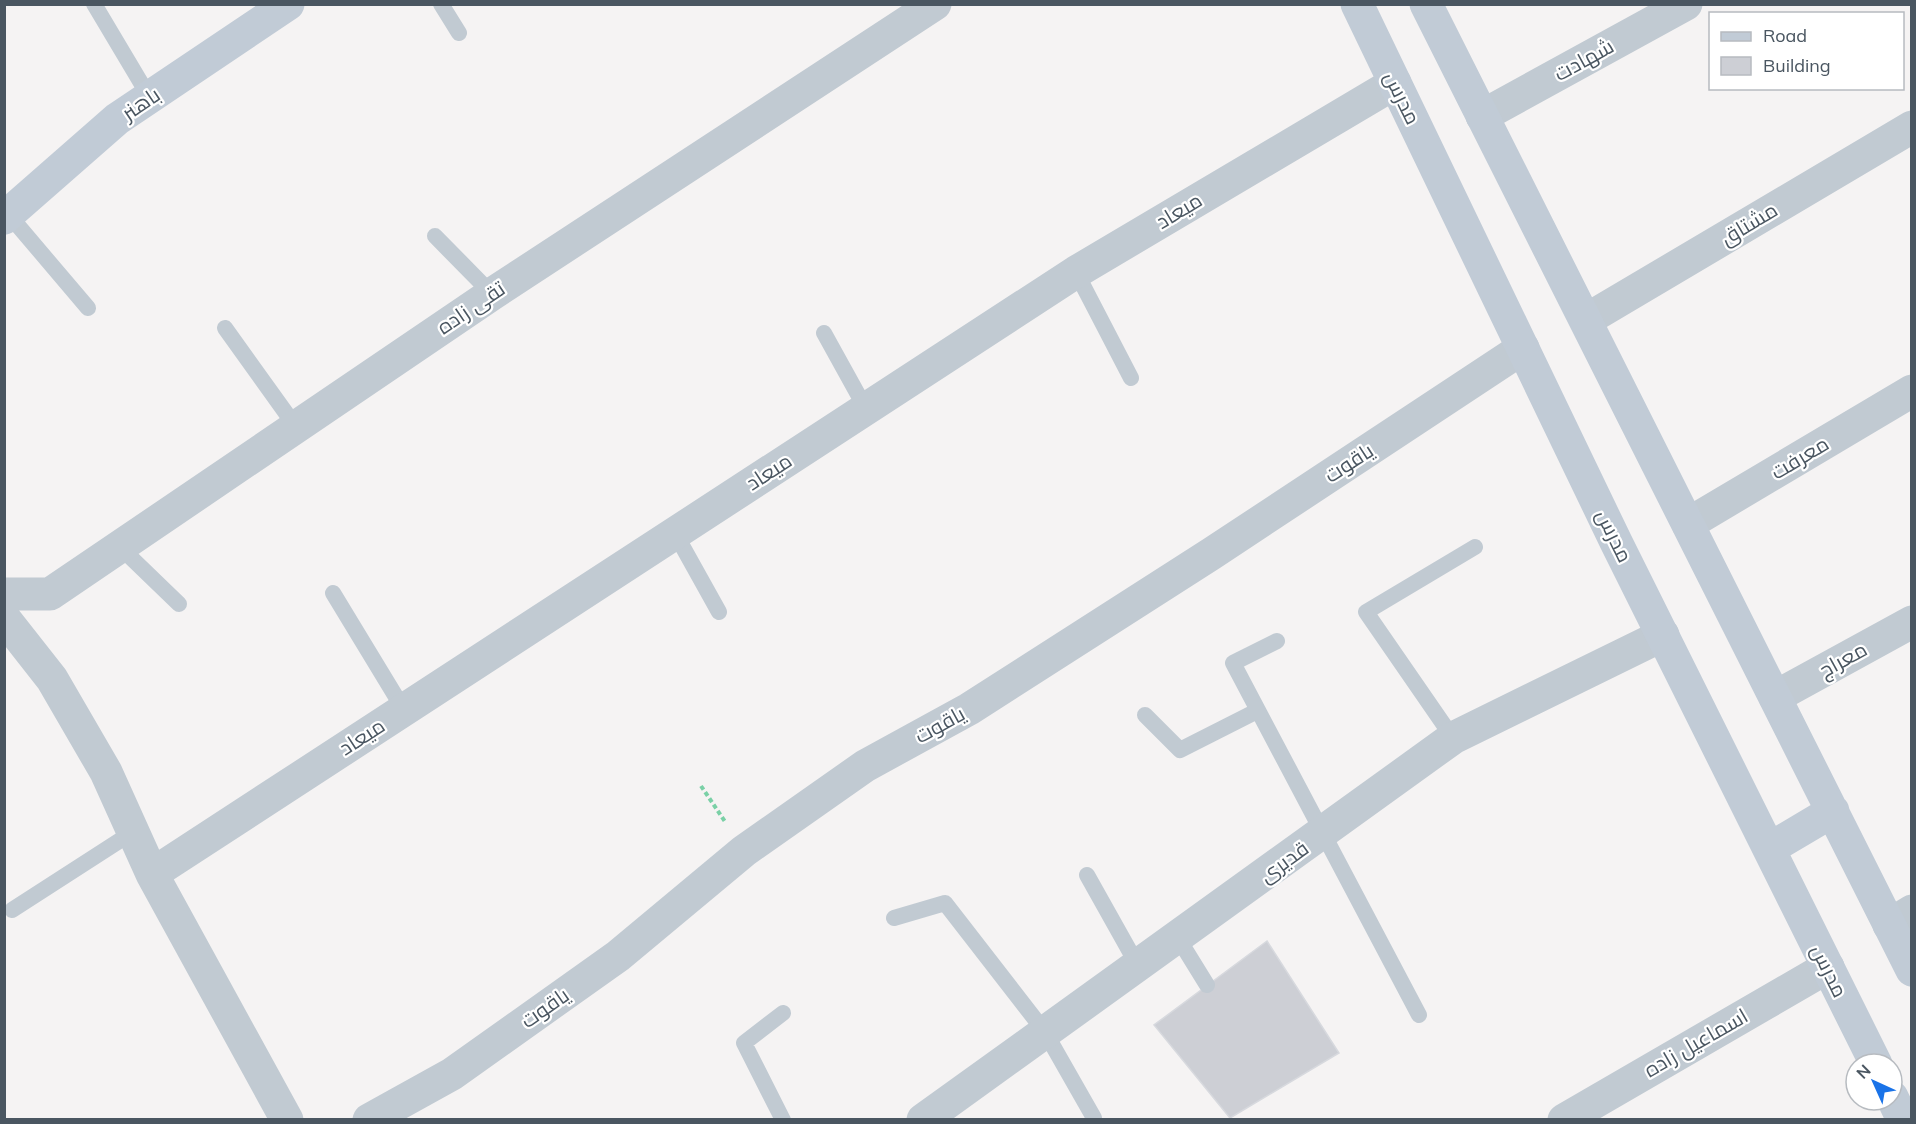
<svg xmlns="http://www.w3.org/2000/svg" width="1916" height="1124" font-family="Mulish,Cairo,sans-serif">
  <rect width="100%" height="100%" fill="#f5f3f3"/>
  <path fill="#cdcfd5" stroke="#d7d9de" stroke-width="1.5" d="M1267 941 1339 1053 1230 1118 1154 1025Z"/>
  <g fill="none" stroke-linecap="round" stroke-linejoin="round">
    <path stroke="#7ad0a6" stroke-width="4" stroke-dasharray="4.5 3" stroke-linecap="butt" d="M701 786 726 823"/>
    <path stroke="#c1cad2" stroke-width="16" d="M94 4 150 98
      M441 4 459 33
      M9 215 88 308
      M435 236 492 294
      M1076 272 1131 378
      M225 328 296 427
      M824 333 866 409
      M675 533 719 612
      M120 547 179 604
      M333 593 404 710
      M1277 641 1233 663 1419 1015
      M1145 715 1180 750 1257 711
      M1453 738 1366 612 1475 547
      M1087 875 1138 966
      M12 910 133 832
      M894 918 945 903 1045 1032 1094 1118
      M1178 938 1207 985
      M783 1120 744 1043 783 1013"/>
    <path stroke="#c1cad2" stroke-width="33" d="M1482 116 1686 4
      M1586 320 1912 127
      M1688 524 1912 391
      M4 594H50L492 294 935 4
      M4 618 52 679 106 772 152 874 287 1120
      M1775 697 1912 622
      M152 874 1076 272 1395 83
      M1889 925 1912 911
      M369 1120 452 1074 618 956 744 851 865 766 969 709 1211 554 1523 348
      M923 1120 1453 738 1663 635
      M1564 1120 1828 967"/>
    <path stroke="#c1cbd6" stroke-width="33" d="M1357 4 1616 542 1876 1064
      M1426 4 1912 970
      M4 218 117 119 288 4
      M1769 849 1833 811
      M1892 1097 1903 1120"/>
  </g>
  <g text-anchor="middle" stroke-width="4.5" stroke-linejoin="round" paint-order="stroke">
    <g font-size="21" fill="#4a5661" stroke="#fff">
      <text transform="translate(1584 60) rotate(-29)" y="7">شهادت</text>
      <text transform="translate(1402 98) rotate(64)" y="7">مدرس</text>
      <text transform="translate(141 104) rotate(-34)" y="7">باهنر</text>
      <text transform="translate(1179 211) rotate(-31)" y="7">میعاد</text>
      <text transform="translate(1749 224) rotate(-31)" y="7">مشتاق</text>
      <text transform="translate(471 308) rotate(-34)" y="7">تقی زاده</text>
      <text transform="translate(1800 458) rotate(-31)" y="7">معرفت</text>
      <text transform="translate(1349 463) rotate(-33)" y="7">یاقوت</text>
      <text transform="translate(769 472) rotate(-33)" y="7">میعاد</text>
      <text transform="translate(1614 536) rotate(64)" y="7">مدرس</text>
      <text transform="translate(1843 660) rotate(-29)" y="7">معراج</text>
      <text transform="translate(940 725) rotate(-29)" y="7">یاقوت</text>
      <text transform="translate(362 737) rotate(-33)" y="7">میعاد</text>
      <text transform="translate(1284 862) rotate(-36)" y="7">قدیری</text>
      <text transform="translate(1829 971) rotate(64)" y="7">مدرس</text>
      <text transform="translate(545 1008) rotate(-35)" y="7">یاقوت</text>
      <text transform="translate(1696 1043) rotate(-30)" y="7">اسماعیل زاده</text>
    </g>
  </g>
  <rect width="1916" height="1124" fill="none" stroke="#4a5661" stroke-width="12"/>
  <rect x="1709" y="12" width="195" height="78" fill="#ffffff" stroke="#b7bbc0" stroke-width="1.5"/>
  <rect x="1721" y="32" width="30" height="9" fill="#c1cbd6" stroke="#b7bbc0" stroke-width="1.5"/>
  <text x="1763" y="42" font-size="18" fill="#4a5661">Road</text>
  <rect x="1721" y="57" width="30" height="18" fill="#cdcfd5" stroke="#b7bbc0" stroke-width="1.5"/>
  <text x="1763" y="72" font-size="18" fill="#4a5661">Building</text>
  <g transform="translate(1874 1082) rotate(315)"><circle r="28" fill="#ffffff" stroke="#b7bbc0" stroke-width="1.5"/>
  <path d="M0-4.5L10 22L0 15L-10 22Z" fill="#1a73e8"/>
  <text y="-9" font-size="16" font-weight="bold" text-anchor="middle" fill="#4a5661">N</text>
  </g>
</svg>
